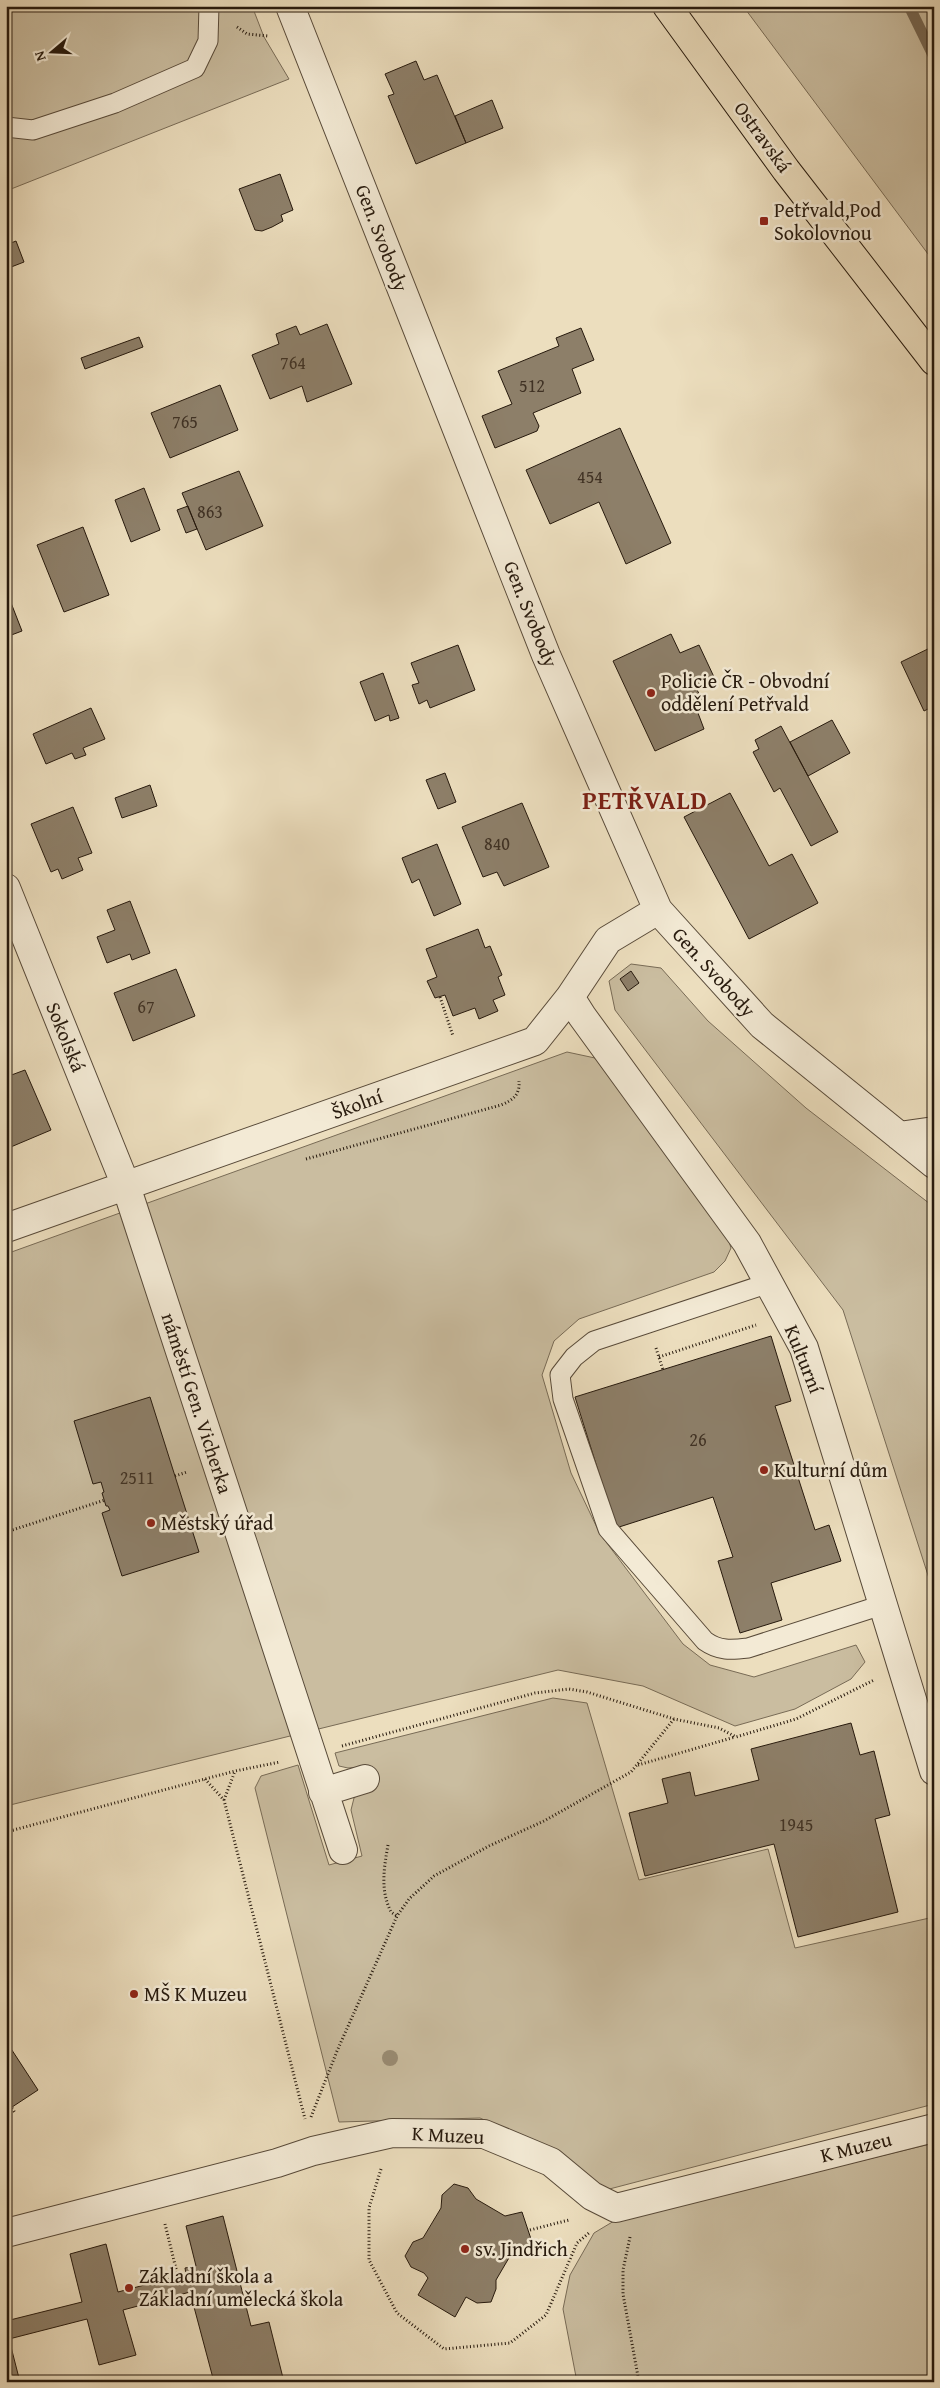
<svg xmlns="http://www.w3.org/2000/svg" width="940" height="2388" font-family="'Gentium Book Plus',serif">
  <rect width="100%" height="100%" fill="#ecdebe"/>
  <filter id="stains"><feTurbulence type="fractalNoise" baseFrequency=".004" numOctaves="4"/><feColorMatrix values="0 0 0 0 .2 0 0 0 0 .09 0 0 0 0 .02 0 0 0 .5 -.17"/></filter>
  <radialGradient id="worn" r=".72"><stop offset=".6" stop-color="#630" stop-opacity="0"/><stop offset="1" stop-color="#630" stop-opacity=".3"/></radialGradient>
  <path fill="#cabda0" stroke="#786b56" d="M6 6H252L264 37 289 79 6 191Z
    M743 6H934V262Z
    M631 964 661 968 708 1021 806 1108 934 1207V1594L843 1310 615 1010 609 981Z
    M567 1052 595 1058 724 1225 731 1248 725 1261 714 1272 579 1319 554 1341 542 1375 571 1473 600 1534 683 1644 710 1665 754 1677 856 1645 865 1662 851 1679 795 1709 735 1726 643 1686 558 1670 6 1806V1254Z
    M553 1698 587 1703 639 1880 768 1849 795 1948 934 1917V2104L598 2192 553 2151 480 2118 339 2122 255 1788 261 1776 298 1765 329 1865 362 1856 351 1810 354 1798 369 1785 363 1767 348 1768 339 1766 335 1753Z
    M934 2143V2382H577L563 2309 570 2275 594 2233 614 2221Z"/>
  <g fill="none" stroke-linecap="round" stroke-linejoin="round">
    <path stroke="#756753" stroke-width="11" d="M909 6 934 57"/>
  </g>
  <path fill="#8d7f69" stroke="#26190d" d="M416 61 424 80 437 75 466 143 416 164 388 96 394 94 385 74Z
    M492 100 503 128 466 143 455 116Z
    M280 174 293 210 281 215 283 221 272 227 262 231 255 230 239 189Z
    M16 241 24 262 6 269V245Z
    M327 324 352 384 307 402 302 386 270 399 252 355 279 344 276 334 296 326 300 335Z
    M581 328 594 360 572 369 581 393 533 413 539 426 537 431 495 448 482 416 512 404 498 371 559 346 556 338Z
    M139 337 143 347 85 369 81 358Z
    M220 385 238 430 170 458 151 413Z
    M620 428 671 543 626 564 599 502 550 524 526 470Z
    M239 471 263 526 206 550 182 493Z
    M144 488 160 530 131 542 115 500Z
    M188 506 197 529 186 533 177 510Z
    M83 527 109 595 64 612 37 545Z
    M6 590 22 631 6 637Z
    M671 634 680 653 699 645 714 677 695 686 707 709 698 713 704 729 655 751 613 661Z
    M458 645 475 690 430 708 427 700 419 704 412 685 419 683 411 663Z
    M934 646V706L924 711 901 662Z
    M383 673 399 718 390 721 389 715 375 721 360 682Z
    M91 708 105 739 83 748 86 755 75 759 72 753 46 764 33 734Z
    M832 720 850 753 808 776 790 742Z
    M781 726 838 832 811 846 780 788 774 792 753 752 759 749 755 740Z
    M445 773 456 802 438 809 426 780Z
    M150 785 157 806 122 818 115 798Z
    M730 793 769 866 792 854 818 903 749 939 684 817Z
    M522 803 549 867 504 886 497 872 483 877 462 827Z
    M73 807 92 853 78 858 83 870 62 879 58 869 51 872 31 824Z
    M437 844 461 904 434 916 419 879 412 883 402 858Z
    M130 901 150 953 132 960 130 954 107 963 97 937 115 930 107 910Z
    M478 929 485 948 490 946 502 975 498 977 505 995 493 1000 498 1011 479 1019 475 1008 453 1016 445 995 435 998 427 981 437 977 426 949Z
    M176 969 195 1016 133 1041 114 993Z
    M631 971 639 983 628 991 620 979Z
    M25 1070 51 1130 6 1149V1077Z
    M771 1336 791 1401 775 1406 815 1530 829 1525 841 1561 771 1583 782 1620 740 1633 718 1561 733 1557 713 1497 616 1528 575 1397Z
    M150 1397 199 1552 122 1576 102 1513 110 1510 108 1506H106L102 1493 104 1492 101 1482 93 1484 74 1421Z
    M851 1723 860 1755 874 1751 890 1815 875 1819 898 1912 798 1937 774 1844 645 1876 629 1813 668 1803 662 1779 690 1772 695 1796 759 1780 751 1749Z
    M6 2041 38 2090 6 2111Z
    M454 2184 468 2188 476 2199 505 2216 522 2212 531 2239H529L531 2247 513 2251 496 2280V2289L491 2302 477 2303 466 2297 455 2317 418 2295 428 2278 424 2273 411 2267 405 2256 413 2242 423 2238 441 2208 442 2195Z
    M223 2216 251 2326 269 2322 284 2382H214L190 2292 123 2310 136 2355 99 2365 87 2319 9 2339 20 2382H6V2321L82 2302 70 2254 106 2244 118 2292 186 2274 185 2268 196 2266 186 2226Z"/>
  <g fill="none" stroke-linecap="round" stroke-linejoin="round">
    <defs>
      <path id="service" d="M6 127 33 130 115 103 195 68 208 41 209 6
        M769 1283 594 1341 574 1357 560 1375 563 1399 608 1529 705 1641C719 1651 731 1650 748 1648L882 1605"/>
      <path id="minor" d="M290 6 546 655 658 910 762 1025 934 1164
        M6 888 126 1186 343 1850
        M570 997 582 1016 747 1243 804 1348 934 1771
        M899 1136 934 1131
        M6 1228 535 1041 570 997 608 940 658 910
        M323 1792 365 1779
        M6 2233 277 2163 313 2151 392 2133 484 2134 551 2162 592 2196 616 2208 934 2128"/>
      <path id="primary" d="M667 6 786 170 934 361"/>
    </defs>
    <use href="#service" stroke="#584a39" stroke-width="21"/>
    <use href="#minor" stroke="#584a39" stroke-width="30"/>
    <use href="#primary" stroke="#26190d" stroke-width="30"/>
    <path stroke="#26190d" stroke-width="3" stroke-dasharray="1 2.5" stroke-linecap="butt" d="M237 27 247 34 268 36
      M440 997 453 1036
      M306 1159 501 1105C513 1100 520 1095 519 1081
      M656 1348 663 1370
      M659 1357 756 1325
      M175 1476 187 1472
      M6 1532 105 1500
      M342 1746 535 1693 569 1689 587 1692 674 1719 719 1728 736 1737 796 1719 874 1680
      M638 1765 735 1737
      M205 1779 224 1800 305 2119
      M224 1800 235 1771
      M6 1832 235 1771 280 1762
      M388 1845C384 1868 380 1890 391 1912L397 1916
      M12 2108 15 2113
      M311 2117 337 2051 397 1916 409 1899 434 1876 489 1846 544 1821 631 1772 674 1719
      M381 2169 369 2208V2260L397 2313 444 2349 510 2343 546 2315 577 2243 590 2232
      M165 2224 178 2277
      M530 2230 569 2220
      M630 2237 623 2270V2294L639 2382
      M927 2382 934 2369"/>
    <use href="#service" stroke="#f3ead5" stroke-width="19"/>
    <use href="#minor" stroke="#f3ead5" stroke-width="28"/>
    <use href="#primary" stroke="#ecdebe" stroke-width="28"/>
  </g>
  <circle fill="#9a8d75" cx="390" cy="2058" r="8"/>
  <g fill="#8f2418" stroke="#f3ead5" stroke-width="2">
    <rect x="759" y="216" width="10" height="10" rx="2.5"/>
    <circle cx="651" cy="693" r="5"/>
    <circle cx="764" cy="1470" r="5"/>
    <circle cx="151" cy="1523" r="5"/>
    <circle cx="134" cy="1994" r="5"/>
    <circle cx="465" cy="2249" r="5"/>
    <circle cx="129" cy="2288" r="5"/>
  </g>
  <g text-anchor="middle" stroke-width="5" stroke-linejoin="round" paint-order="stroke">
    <g font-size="18" fill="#403224">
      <text x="293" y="369">764</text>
      <text x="532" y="392">512</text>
      <text x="185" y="428">765</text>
      <text x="590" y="483">454</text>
      <text x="210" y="518">863</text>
      <text x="497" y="850">840</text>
      <text x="146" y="1013">67</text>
      <text x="698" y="1446">26</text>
      <text x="137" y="1484">2511</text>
      <text x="796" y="1831">1945</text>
    </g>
    <g font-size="20" fill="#26190d" stroke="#f3ead5">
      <text transform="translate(763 137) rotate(54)" y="7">Ostravská</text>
      <text transform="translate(382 238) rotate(69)" y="7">Gen. Svobody</text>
      <text transform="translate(531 614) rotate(68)" y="7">Gen. Svobody</text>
      <text transform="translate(714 972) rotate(48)" y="7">Gen. Svobody</text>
      <text transform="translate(66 1037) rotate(68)" y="7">Sokolská</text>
      <text transform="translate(357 1104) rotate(-20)" y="7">Školní</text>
      <text transform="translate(804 1359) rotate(68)" y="7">Kulturní</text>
      <text transform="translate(197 1403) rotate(72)" y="7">náměstí Gen. Vicherka</text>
      <text transform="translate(448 2135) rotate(3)" y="7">K Muzeu</text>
      <text transform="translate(856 2147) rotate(-14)" y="7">K Muzeu</text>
    </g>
    <g font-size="20" fill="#26190d" stroke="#f3ead5" text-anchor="start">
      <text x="774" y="217">Petřvald,Pod<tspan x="774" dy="23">Sokolovnou</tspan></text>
      <text x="661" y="688">Policie ČR - Obvodní<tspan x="661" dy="23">oddělení Petřvald</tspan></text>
      <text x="774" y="1477">Kulturní dům</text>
      <text x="161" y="1530">Městský úřad</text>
      <text x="144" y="2001">MŠ K Muzeu</text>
      <text x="475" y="2256">sv. Jindřich</text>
      <text x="139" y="2283">Základní škola a<tspan x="139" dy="23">Základní umělecká škola</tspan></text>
    </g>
    <g font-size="25" font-weight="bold" letter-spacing="1" fill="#7a1f14" stroke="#f3ead5">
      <text x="645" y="809">PETŘVALD</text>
    </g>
  </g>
  <rect width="940" height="2388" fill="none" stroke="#ecdebe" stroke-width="25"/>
  <rect x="8" y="8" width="925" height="2373" fill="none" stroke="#26190d" stroke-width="2.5"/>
  <rect x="12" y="12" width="915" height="2363" fill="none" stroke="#26190d"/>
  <g transform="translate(52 52) rotate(251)" stroke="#f3ead5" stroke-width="4" paint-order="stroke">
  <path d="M0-4L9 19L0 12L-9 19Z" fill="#26190d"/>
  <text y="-8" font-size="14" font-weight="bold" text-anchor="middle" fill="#26190d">N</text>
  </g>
  <rect width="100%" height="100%" filter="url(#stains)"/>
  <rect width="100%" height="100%" fill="url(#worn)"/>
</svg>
